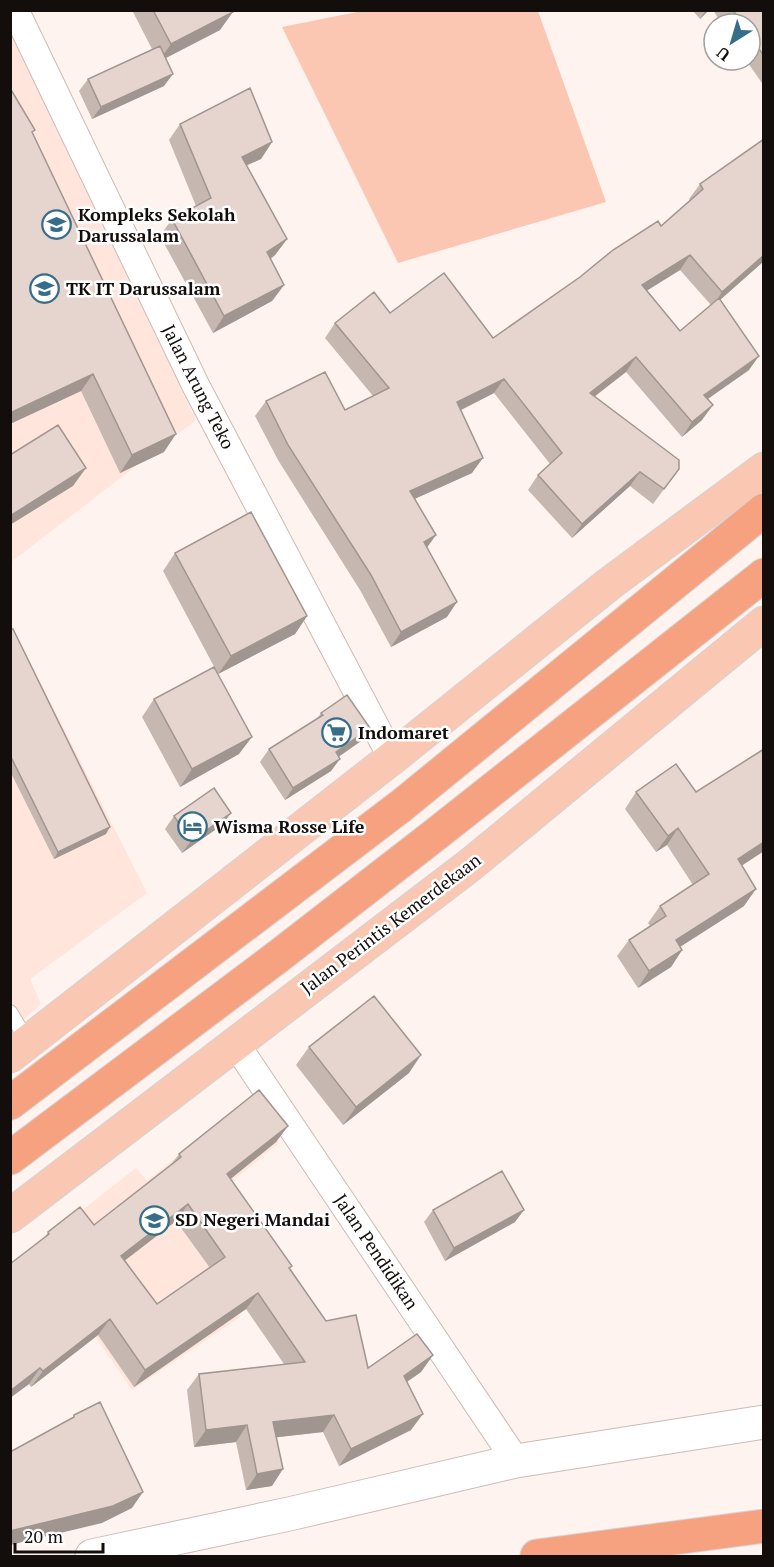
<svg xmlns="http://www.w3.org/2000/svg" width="774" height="1567" font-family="'PT Serif',serif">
  <rect width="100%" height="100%" fill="#fef3ef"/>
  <path fill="#ffe5db" d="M10 30 196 420 11 562H10Z
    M10 622 147 893 30 979 41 1004 11 1031Z
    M246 1101 279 1143 220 1191 238 1314 240 1317 132 1390 34 1248 136 1168 147 1181Z"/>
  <path fill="#fcc7b2" d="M367 10 538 11 606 202 398 263 282 27Z"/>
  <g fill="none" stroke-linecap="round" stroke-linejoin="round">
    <defs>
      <path id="lane" d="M10 1012 28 1042"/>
      <path id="street" d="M15 10 196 386 392 758
        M235 1043 516 1461"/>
      <path id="secondary" d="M92 1556 289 1514 516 1461 764 1422"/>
      <path id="primary" d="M10 1056 392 758 609 584 764 469
        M10 1216 470 865 764 623"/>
      <path id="highway" d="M10 1103 401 806 764 510
        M10 1158 280 955 431 838 764 575
        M537 1556 764 1526"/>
    </defs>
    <use href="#lane" stroke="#ccbbb4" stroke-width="16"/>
    <use href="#street" stroke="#ccbbb4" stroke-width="29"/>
    <use href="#secondary" stroke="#ccbbb4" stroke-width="35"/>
    <use href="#primary" stroke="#d5d3d3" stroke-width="35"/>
    <use href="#highway" stroke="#d5d3d3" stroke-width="35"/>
    <use href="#lane" stroke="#fff" stroke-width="14"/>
    <use href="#street" stroke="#fff" stroke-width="27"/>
    <use href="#secondary" stroke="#fff" stroke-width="33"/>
    <use href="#primary" stroke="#fac7b3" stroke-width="33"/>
    <use href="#highway" stroke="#f6a281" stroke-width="33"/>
  </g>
  <path fill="#c6b7b1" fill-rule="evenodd" d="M132 10H232L220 30 166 58 164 86 92 119 79 91 88 79 152 49Z
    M692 10H709L700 19Z
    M713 10H764V86L746 60H750V24H722Z
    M10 88 33 133 164 452 120 473 81 391 10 424Z
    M180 124 272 142 261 159 246 165 287 239 275 255 271 259 284 285 272 301 213 333 160 236 172 219 196 206 169 140Z
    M700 184 764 261 720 300 749 370 708 399 702 420 682 437 626 372 594 396 679 469 653 504 630 486 572 538 528 490 538 475 550 464 494 393 461 410 472 473 414 499 427 548 447 617 391 647 360 590 278 460 255 416 266 401 345 410 373 396 325 338 335 323 390 313 493 338 661 226 691 201 689 199ZM680 270 711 305 680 331 647 290Z
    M175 553 307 616 295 634 218 674 163 571Z
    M10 630 106 834 54 859 10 771Z
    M154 699 239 754 180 787 142 717Z
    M321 713 361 741 338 757 331 771 285 800 260 762 269 749 317 719Z
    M764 749V851L742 865 744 906 680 947 682 950 671 967 638 988 617 956 629 940 650 926 648 923 660 906 693 885 667 845 656 852 625 809 636 792H696Z
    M174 816 222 825 182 853 165 829Z
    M309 1047 409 1073 343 1125 296 1065Z
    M288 1126 276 1142 230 1179 326 1321 368 1368 433 1355 421 1372 407 1382 411 1430 339 1466 323 1432 277 1437 272 1486 246 1490 236 1442 194 1447 187 1390 199 1374 284 1364 246 1309 134 1387 98 1335 31 1387 29 1384 10 1398V1264L45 1237 48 1232 94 1225 170 1166 179 1154ZM176 1221 210 1268 157 1304 125 1260Z
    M433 1210 515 1222 445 1261 424 1222Z"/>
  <path fill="#a19590" d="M706 10H709L700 19Z
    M233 12 220 30 158 62 171 44Z
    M173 74 164 86 92 119 101 107Z
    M272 142 261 159 230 173 242 157Z
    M287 239 275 255 256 268 267 252Z
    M690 255 680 270 632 300 642 285Z
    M764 255V261L712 307 722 292Z
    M284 285 272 301 213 333 224 316Z
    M759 356 749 370 693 409 704 395Z
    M636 357 626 372 580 408 590 393Z
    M93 374 81 391 10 424V413Z
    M504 379 494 393 447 417 457 402Z
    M713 405 702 420 682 437 692 422Z
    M176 434 164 452 120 473 132 455Z
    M483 458 472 473 399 506 410 491Z
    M86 468 73 486 10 525V516Z
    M640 472 630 486 572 538 582 524Z
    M436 535 426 549 424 542Z
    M457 602 447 617 391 647 401 632Z
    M307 616 295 634 218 674 231 656Z
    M370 728 361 741 327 765 336 752Z
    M252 737 239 754 180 787 192 769Z
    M340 759 331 771 285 800 293 788Z
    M231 813 222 825 182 853 191 841Z
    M110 827 106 834 54 859 58 852Z
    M678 828 667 845 656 852 668 836Z
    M764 842V851L726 876 738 859Z
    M756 889 744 906 664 957 676 940Z
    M682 950 671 967 638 988 649 971Z
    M421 1055 409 1073 343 1125 356 1107Z
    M288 1126 276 1142 216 1191 227 1174Z
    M188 1204 176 1221 110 1272 121 1256Z
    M524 1210 515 1222 445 1261 454 1248Z
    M258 1293 246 1309 134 1387 145 1370Z
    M110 1319 98 1335 31 1387 43 1371Z
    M433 1355 421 1372 392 1392 404 1376Z
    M40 1368 29 1384 10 1398V1391Z
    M423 1414 411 1430 339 1466 351 1449Z
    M334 1415 323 1432 262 1439 273 1422Z
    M247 1425 236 1442 194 1447 206 1430Z
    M283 1469 272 1486 246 1490 257 1474Z
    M143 1492 132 1508 102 1523 10 1545V1531Z"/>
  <path fill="#e6d5ce" stroke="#a19590" stroke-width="1.5" fill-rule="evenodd" d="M153 10H232L233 12 171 44Z
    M733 10H764V56L750 36V24H742Z
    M160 46 173 74 101 107 88 79Z
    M10 88 35 130 32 132 176 434 132 455 93 374 10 413Z
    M250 88 272 142 242 157 287 239 267 252 284 285 224 316 172 219 211 198 180 124Z
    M764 139V255L722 292 690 255 642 285 680 331 719 298 759 356 704 395 713 405 692 422 636 357 590 393 679 460V469L664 489 640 472 582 524 538 475 562 453 504 379 457 402 483 458 410 491 436 535 424 542 457 602 401 632 371 575 288 445 266 401 325 372 345 410 389 388 335 323 374 292 390 313 444 273 493 338 580 277 613 250 658 221 661 226 703 189 700 184Z
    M58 425 86 468 10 516V455Z
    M251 512 307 616 231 656 175 553Z
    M13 629 110 827 58 852 10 755V630Z
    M214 667 252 737 192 769 154 699Z
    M347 695 370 728 336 752 340 759 293 788 269 749 323 715 321 713Z
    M764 749V842L738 859 756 889 676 940 682 950 649 971 629 940 666 916 660 906 709 874 678 828 668 836 636 792 676 764 696 792Z
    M214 788 231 813 191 841 174 816Z
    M374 996 421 1055 356 1107 309 1047Z
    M259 1090 288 1126 227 1174 292 1266 289 1268 326 1321 356 1315 368 1368 417 1334 433 1355 404 1376 423 1414 351 1449 334 1415 273 1422 283 1469 257 1474 247 1425 206 1430 199 1374 305 1362 258 1293 145 1370 110 1319 43 1371 40 1368 10 1391V1264L49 1234 48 1232 80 1207 94 1225 181 1157 179 1154ZM188 1204 225 1257 157 1304 121 1256Z
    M502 1171 524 1210 454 1248 433 1210Z
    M100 1402 143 1492 113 1506 10 1531V1452L74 1417V1415Z"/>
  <defs>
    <symbol id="school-ring" viewBox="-11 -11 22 22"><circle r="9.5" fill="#fff" stroke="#376d89" stroke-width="1.5"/><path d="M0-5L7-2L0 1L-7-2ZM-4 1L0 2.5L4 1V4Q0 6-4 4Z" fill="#376d89"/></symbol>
    <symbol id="supermarket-ring" viewBox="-11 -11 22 22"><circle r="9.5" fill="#fff" stroke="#376d89" stroke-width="1.5"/><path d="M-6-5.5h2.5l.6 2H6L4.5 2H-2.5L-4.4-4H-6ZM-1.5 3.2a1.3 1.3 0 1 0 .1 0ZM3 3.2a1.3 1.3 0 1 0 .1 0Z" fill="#376d89"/></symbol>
    <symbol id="hotel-ring" viewBox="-11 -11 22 22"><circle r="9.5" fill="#fff" stroke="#376d89" stroke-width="1.5"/><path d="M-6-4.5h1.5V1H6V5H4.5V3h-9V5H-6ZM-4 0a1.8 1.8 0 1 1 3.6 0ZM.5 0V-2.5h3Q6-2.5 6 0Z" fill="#376d89"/></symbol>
  </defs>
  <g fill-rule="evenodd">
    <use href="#school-ring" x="40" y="208" width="33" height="33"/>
    <use href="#school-ring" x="28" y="272" width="33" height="33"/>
    <use href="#supermarket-ring" x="320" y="716" width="33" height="33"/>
    <use href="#hotel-ring" x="176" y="810" width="33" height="33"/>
    <use href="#school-ring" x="138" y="1204" width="33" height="33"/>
  </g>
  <g text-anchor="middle" stroke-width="5" stroke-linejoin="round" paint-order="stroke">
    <g font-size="18" font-weight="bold" fill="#130d0b" stroke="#fff" text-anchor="start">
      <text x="78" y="221">Kompleks Sekolah<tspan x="78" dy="21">Darussalam</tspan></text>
      <text x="66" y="295">TK IT Darussalam</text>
      <text x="358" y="739">Indomaret</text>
      <text x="214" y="833">Wisma Rosse Life</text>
      <text x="175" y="1226">SD Negeri Mandai</text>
    </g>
    <g font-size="18" fill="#130d0b" stroke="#fff">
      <text transform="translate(198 387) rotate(63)" y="6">Jalan Arung Teko</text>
      <text transform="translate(391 924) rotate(-37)" y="6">Jalan Perintis Kemerdekaan</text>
      <text transform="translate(376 1252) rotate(56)" y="6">Jalan Pendidikan</text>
    </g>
  </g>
  <rect width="774" height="1567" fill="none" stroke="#130d0b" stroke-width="24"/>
  <g transform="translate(732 42) rotate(217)"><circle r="28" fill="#ffffff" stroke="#a19e9d" stroke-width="1.5"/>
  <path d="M0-4.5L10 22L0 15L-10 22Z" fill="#376d89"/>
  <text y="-9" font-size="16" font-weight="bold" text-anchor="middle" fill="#130d0b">U</text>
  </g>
  <path d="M15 1543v9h88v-9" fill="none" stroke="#130d0b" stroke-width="3"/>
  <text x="24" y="1543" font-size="18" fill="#130d0b" stroke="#ffffff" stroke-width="4.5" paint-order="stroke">20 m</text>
</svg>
